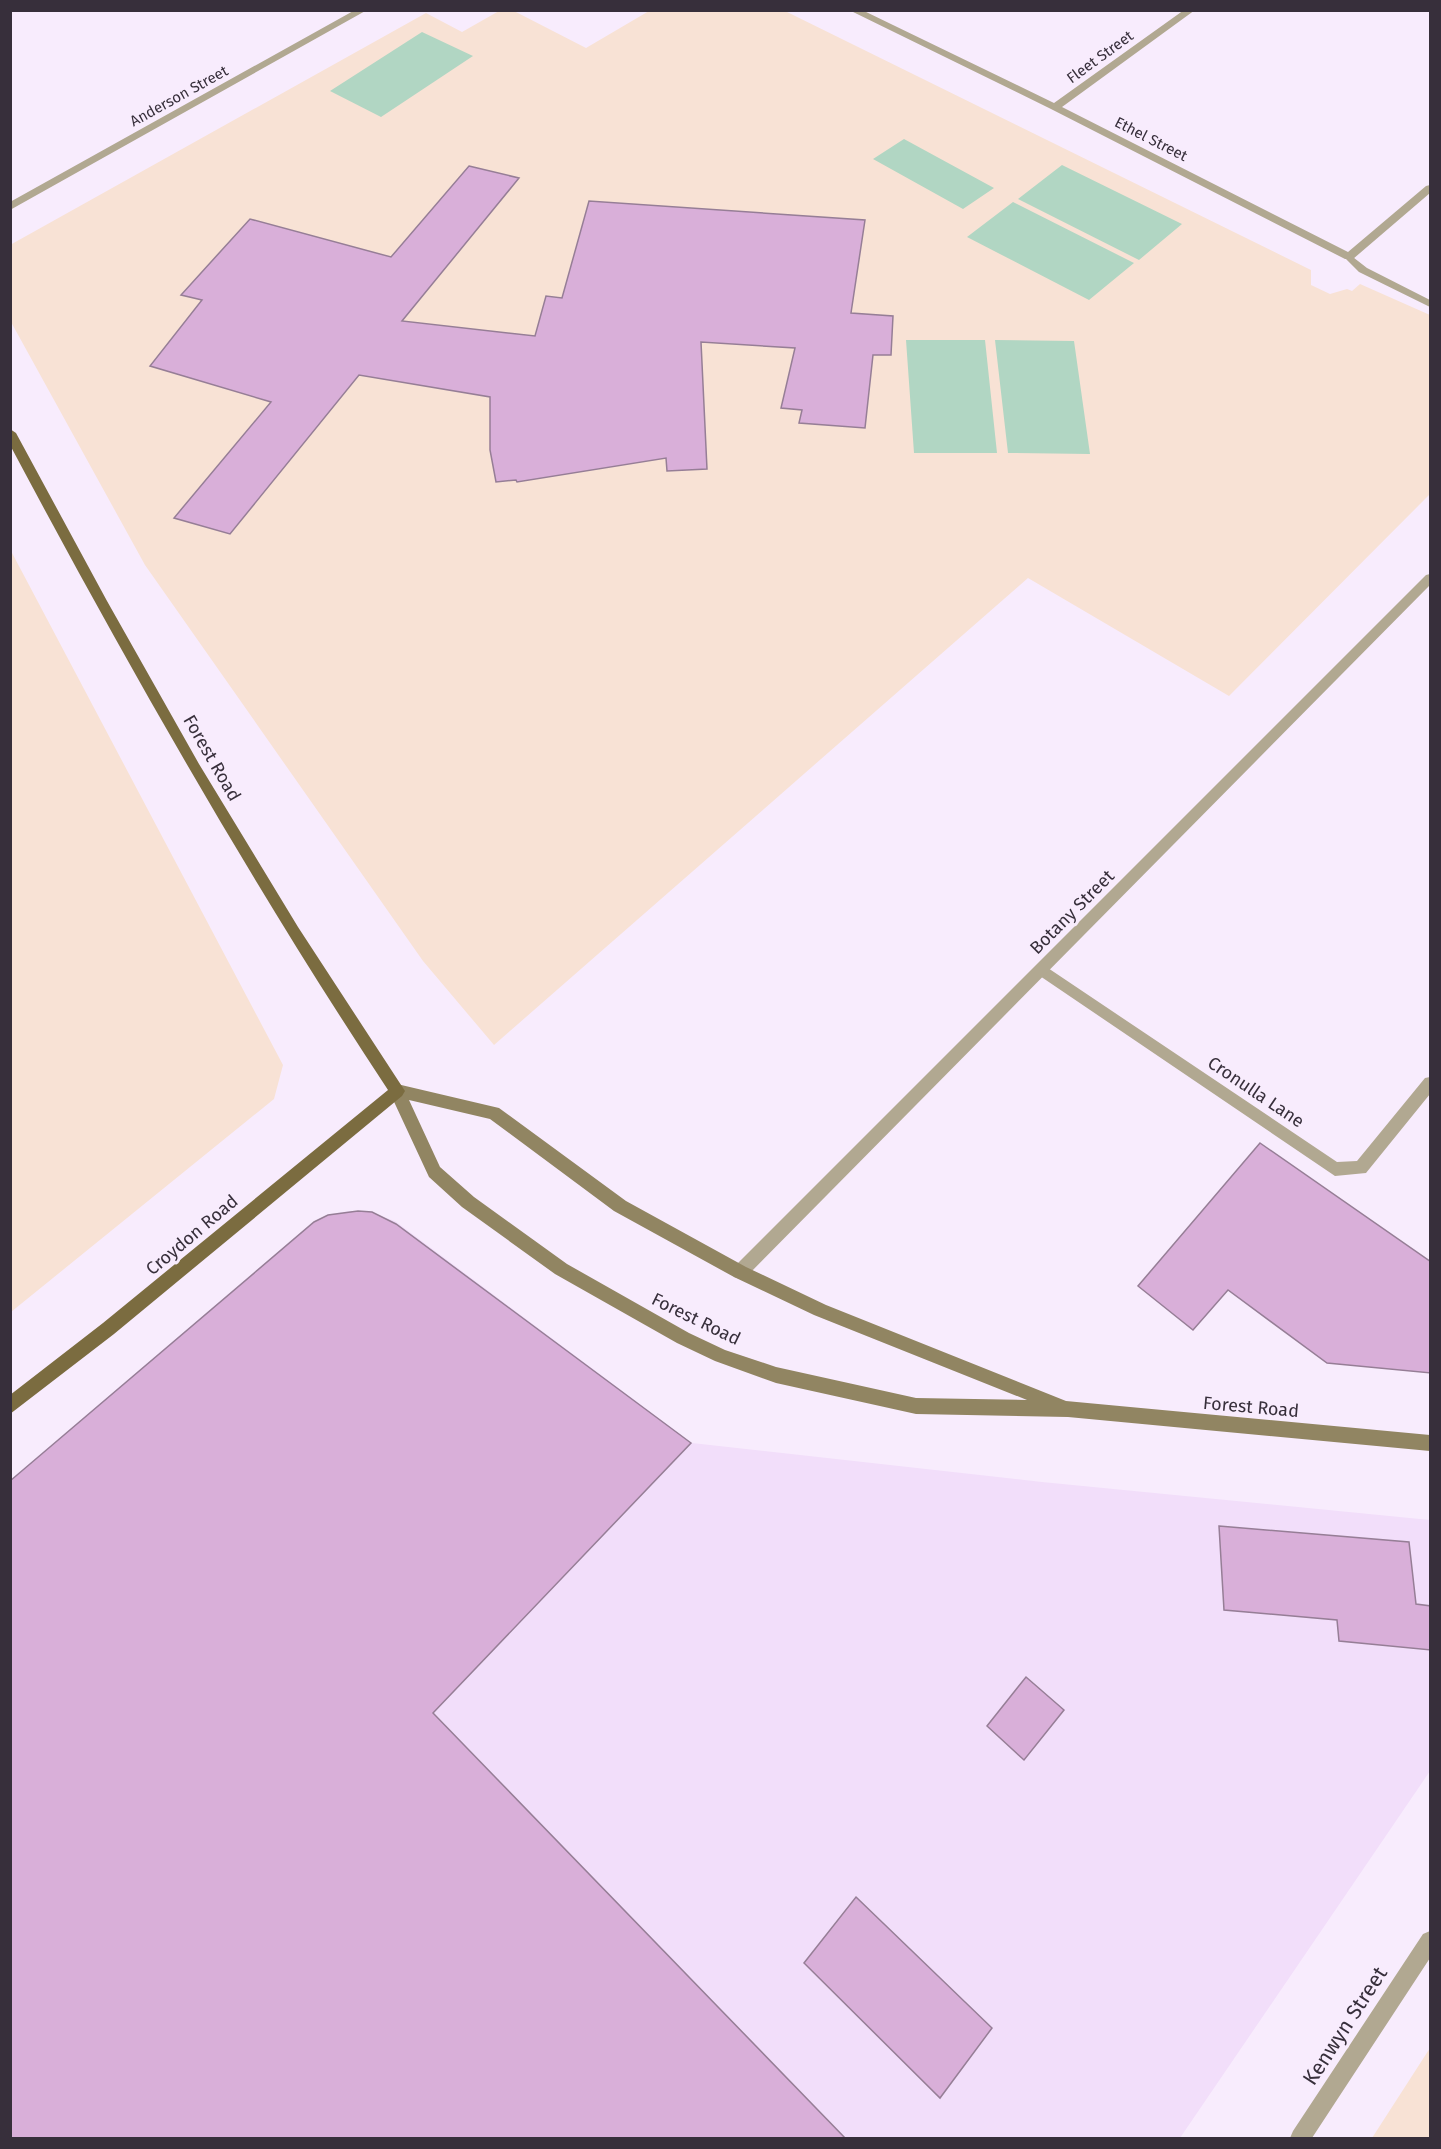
<svg xmlns="http://www.w3.org/2000/svg" width="1441" height="2149" font-family="'Fira Sans',sans-serif">
  <rect width="100%" height="100%" fill="#f8ecfd"/>
  <path fill="#f2defa" d="M349 1211 369 1212 395 1221 692 1443 1042 1482 1430 1520V1771L1180 2138H11L10 1480 307 1227 332 1214Z"/>
  <path fill="#f8e2d5" d="M499 11H514L586 48 649 11H785L1311 270V285L1330 294 1347 289 1352 291 1360 284 1430 315V494L1229 696 1028 578 494 1045 423 961 145 565 11 322 10 245 426 13 462 32Z
    M11 551 283 1065 274 1099 11 1312Z
    M1430 2048V2138H1372Z"/>
  <path fill="#b1d6c3" d="M422 32 473 56 381 117 330 91Z
    M904 139 994 188 963 209 873 159Z
    M1062 165 1182 224 1139 260 1018 199Z
    M1013 202 1134 263 1089 300 967 237Z
    M906 340H985L997 453H914Z
    M995 340 1074 341 1090 454 1008 453Z"/>
  <path fill="#d9afd9" stroke="#967e96" stroke-width="1.5" d="M469 166 519 178 402 321 535 336 546 296 562 298 589 201 865 220 851 313 893 316 891 355H873L865 428 799 423 802 410 781 408 795 348 701 342 707 469 667 471 666 458 517 482 516 480 496 482 490 450V397L359 375 230 534 174 518 271 402 150 366 202 300 181 295 250 219 391 257Z
    M1260 1143 1431 1262V1373L1327 1363 1228 1290 1193 1330 1138 1286Z
    M358 1211 372 1212 396 1224 691 1443 433 1713 846 2139H10V1481L314 1222 328 1215Z
    M1219 1526 1409 1542 1416 1604 1431 1606V1650L1339 1641 1337 1620 1224 1610Z
    M1026 1677 1064 1710 1024 1760 987 1726Z
    M856 1897 992 2028 940 2098 804 1963Z"/>
  <g fill="none" stroke-linecap="round" stroke-linejoin="round">
    <path fill="#b1a891" fill-rule="evenodd" d="M1349 254 1367 268 1430 300V307L1359 272 1344 257Z
      M1042 964 1337 1162 1357 1161 1425 1078 1430 1077V1094L1366 1173 1335 1176 1037 974 1035 970 1037 966Z"/>
    <path fill="#b1a891" fill-rule="evenodd" d="M355 10H367L10 210V202Z
      M849 10H862L1054 103 1184 10H1195L1062 107 1348 252 1426 186 1430 185V193L1353 259H1345L1051 109Z
      M1430 574V585L746 1277 740 1279 734 1277 732 1272 734 1267 1426 575Z
      M1430 1931V1958L1312 2138H1290L1293 2131 1423 1934Z"/>
    <path fill="#918562" fill-rule="evenodd" d="M397 1084 499 1108 626 1201 746 1267 826 1305 1066 1401 1430 1435V1451L1068 1417 916 1414 776 1383 715 1361 677 1343 555 1274 462 1207 429 1177 389 1091 392 1086ZM409 1100 490 1119 614 1211 734 1277 814 1315 1027 1400 916 1398 776 1367 725 1350 689 1333 567 1264 474 1197 440 1167Z"/>
    <path fill="#7b6c40" fill-rule="evenodd" d="M10 429 16 433 107 601 199 764 298 927 405 1091 402 1096 114 1334 10 1414V1395L103 1323 388 1090C250 881 127 665 10 445Z"/>
  </g>
  <g text-anchor="middle" stroke-width="6" stroke-linejoin="round" paint-order="stroke">
    <g font-size="15" fill="#372f3b" stroke="#f8ecfd">
      <text transform="translate(1100 57) rotate(-36)" y="5">Fleet Street</text>
      <text transform="translate(179 96) rotate(-29)" y="5">Anderson Street</text>
      <text transform="translate(1151 139) rotate(27)" y="5">Ethel Street</text>
    </g>
    <g font-size="18" fill="#372f3b" stroke="#f8ecfd">
      <text transform="translate(212 758) rotate(60)" y="6">Forest Road</text>
      <text transform="translate(1072 912) rotate(-45)" y="6">Botany Street</text>
      <text transform="translate(1256 1092) rotate(34)" y="6">Cronulla Lane</text>
      <text transform="translate(192 1235) rotate(-40)" y="6">Croydon Road</text>
      <text transform="translate(696 1319) rotate(26)" y="6">Forest Road</text>
      <text transform="translate(1251 1407) rotate(5)" y="6">Forest Road</text>
    </g>
    <g font-size="21" fill="#372f3b" stroke="#f8ecfd">
      <text transform="translate(1345 2026) rotate(-57)" y="7">Kenwyn Street</text>
    </g>
  </g>
  <rect width="1441" height="2149" fill="none" stroke="#372f3b" stroke-width="24"/>
</svg>
